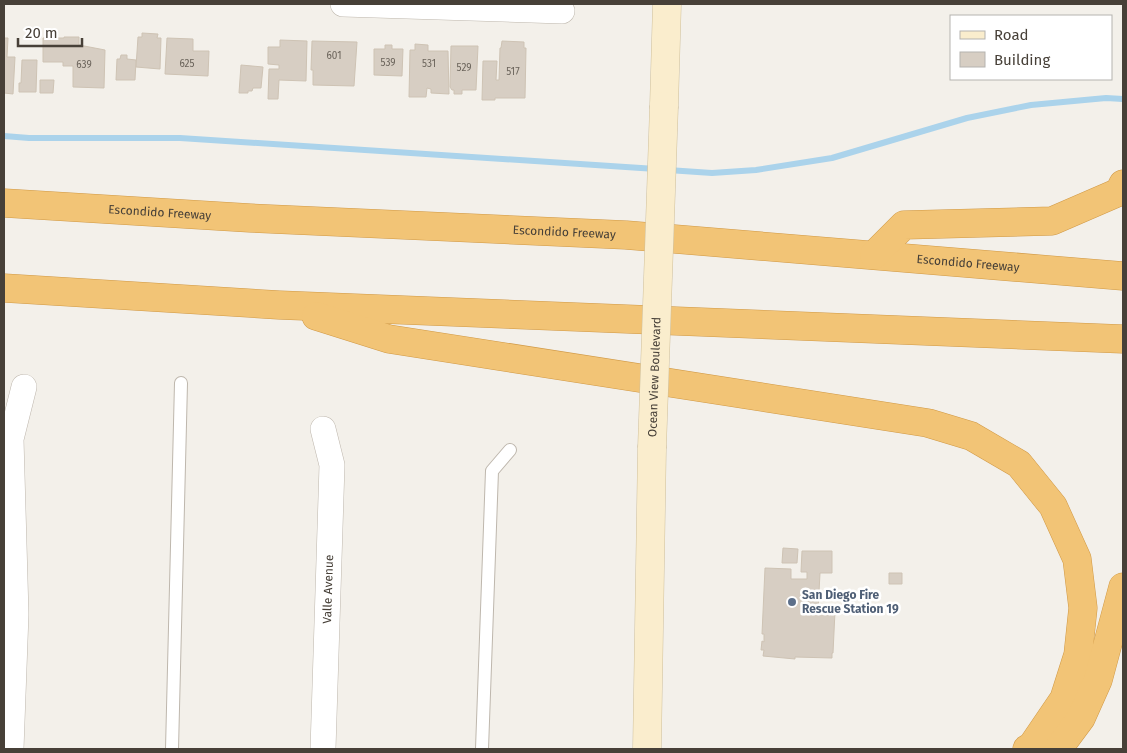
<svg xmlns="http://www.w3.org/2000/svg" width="1127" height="753" font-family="'Fira Sans',sans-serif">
  <rect width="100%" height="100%" fill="#f3f0ea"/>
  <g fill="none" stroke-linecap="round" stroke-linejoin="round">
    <path stroke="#abd3eb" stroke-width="6" d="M4 136 29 138H180L656 169
      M668 170 712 173 756 170 832 158 967 118 1031 105 1106 98 1123 99"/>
  </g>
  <path fill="#d7cec3" stroke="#cec3b4" d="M142 33 158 34 157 38H161L160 69 136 67 138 37H142Z
    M64 37H79V45L105 50 104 88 73 87V66H63V62H43V38H64Z
    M4 38H8L7 57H15L13 94 4 93Z
    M167 38 193 39V51H209L208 76 165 74Z
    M280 40 307 41 306 81 279 80 278 99H268L269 69H279V65L268 64V47H280Z
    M312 41 357 42 354 86 313 85V70H311Z
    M502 41 524 42V48H526L525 98H495V100H482L483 61H497L496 80H499L500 48H501Z
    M415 44 428 45V51H448L449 94 431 93V89L427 88 426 97H409L410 50H415Z
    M385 45H392V49H403L402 76 374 75V49H385Z
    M451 46H478L476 90H462V94H454V90H452L450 87Z
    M121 55H127V59L136 60 135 80H116L117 59H120Z
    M22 60H37L36 92H19V83H21Z
    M241 65 263 67 261 88H253L252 91H248V93H239Z
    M40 80H54L53 93H40Z
    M783 548 798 549 797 563H782Z
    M802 551H832V573H820L818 611H835L833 653H832V658L795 657V659L763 656 764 650H761L762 641 764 642V634H762L765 568 791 569V579H807V572H801Z
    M889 573H902V584H889Z"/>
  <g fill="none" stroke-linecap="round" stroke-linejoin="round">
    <defs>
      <path id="service" d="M172 749 181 383
        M482 749 492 471 510 450"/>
      <g id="minor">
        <path d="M343 4 562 11"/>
        <path d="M11 749 16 614 11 439 24 387"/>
        <path id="s1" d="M323 749 332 465 323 429"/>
      </g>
      <path id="secondary" d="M664 106 667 4
        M647 749 652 448"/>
      <g id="motorway">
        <path id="s2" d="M4 203 250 218 626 235 1123 276"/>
        <path d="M874 255 904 225 1052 221 1119 192 1123 184"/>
        <path d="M4 288 279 305 1123 339"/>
        <path d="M316 316 389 339 928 423 971 436 1019 464 1053 506 1077 559 1083 608 1078 655 1064 699 1032 746 1027 749"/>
        <path d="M1058 749 1081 718 1098 680 1123 587"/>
      </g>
    </defs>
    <use href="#service" stroke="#beb7ad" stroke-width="14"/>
    <use href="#minor" stroke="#beb7ad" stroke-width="26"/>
    <use href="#secondary" stroke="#cfc09d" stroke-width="29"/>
    <use href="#motorway" stroke="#d09946" stroke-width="29"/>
    <use href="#service" stroke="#fff" stroke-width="12"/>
    <use href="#minor" stroke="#fff" stroke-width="25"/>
    <use href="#secondary" stroke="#faedcd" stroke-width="28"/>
    <use href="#motorway" stroke="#f2c476" stroke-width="28"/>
    <defs>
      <g id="secondary-bridge">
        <path id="s3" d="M652 448 664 106"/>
      </g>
    </defs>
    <use href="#secondary-bridge" stroke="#cfc09d" stroke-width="29" stroke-linecap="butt"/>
    <use href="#secondary-bridge" stroke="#faedcd" stroke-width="28"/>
  </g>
  <circle fill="#5c6f8a" stroke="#fff" stroke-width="2" cx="792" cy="602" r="5"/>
  <g text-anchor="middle" stroke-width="5" stroke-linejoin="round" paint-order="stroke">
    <g font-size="10" fill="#6b645b">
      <text x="334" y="59">601</text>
      <text x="388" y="66">539</text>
      <text x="187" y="67">625</text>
      <text x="429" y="67">531</text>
      <text x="84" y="68">639</text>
      <text x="464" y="71">529</text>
      <text x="513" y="75">517</text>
    </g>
    <g font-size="12" fill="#474038" stroke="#fff">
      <text dy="4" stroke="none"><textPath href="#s2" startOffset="156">Escondido Freeway</textPath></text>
      <text dy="4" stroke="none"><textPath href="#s2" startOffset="561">Escondido Freeway</textPath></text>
      <text dy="4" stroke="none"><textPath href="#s2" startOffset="966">Escondido Freeway</textPath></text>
      <text dy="4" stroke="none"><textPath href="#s3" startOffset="71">Ocean View Boulevard</textPath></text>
      <text dy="4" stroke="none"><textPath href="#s1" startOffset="160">Valle Avenue</textPath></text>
    </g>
    <g font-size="12" font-weight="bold" fill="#4e5e75" stroke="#fff" text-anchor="start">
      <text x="802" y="599">San Diego Fire<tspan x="802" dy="14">Rescue Station 19</tspan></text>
    </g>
  </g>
  <rect width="1127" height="753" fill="none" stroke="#474038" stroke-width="10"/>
  <rect x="950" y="15" width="162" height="65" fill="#ffffff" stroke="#b5b3af"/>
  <rect x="960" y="31" width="25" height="8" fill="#faedcd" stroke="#b5b3af"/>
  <text x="994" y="40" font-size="15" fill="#474038">Road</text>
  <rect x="960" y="52" width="25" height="15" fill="#d7cec3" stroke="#b5b3af"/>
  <text x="994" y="65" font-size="15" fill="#474038">Building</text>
  <path d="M18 38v8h64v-8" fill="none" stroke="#474038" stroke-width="2.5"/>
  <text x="25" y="38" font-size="15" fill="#474038" stroke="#ffffff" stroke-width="4" paint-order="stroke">20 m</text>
</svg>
